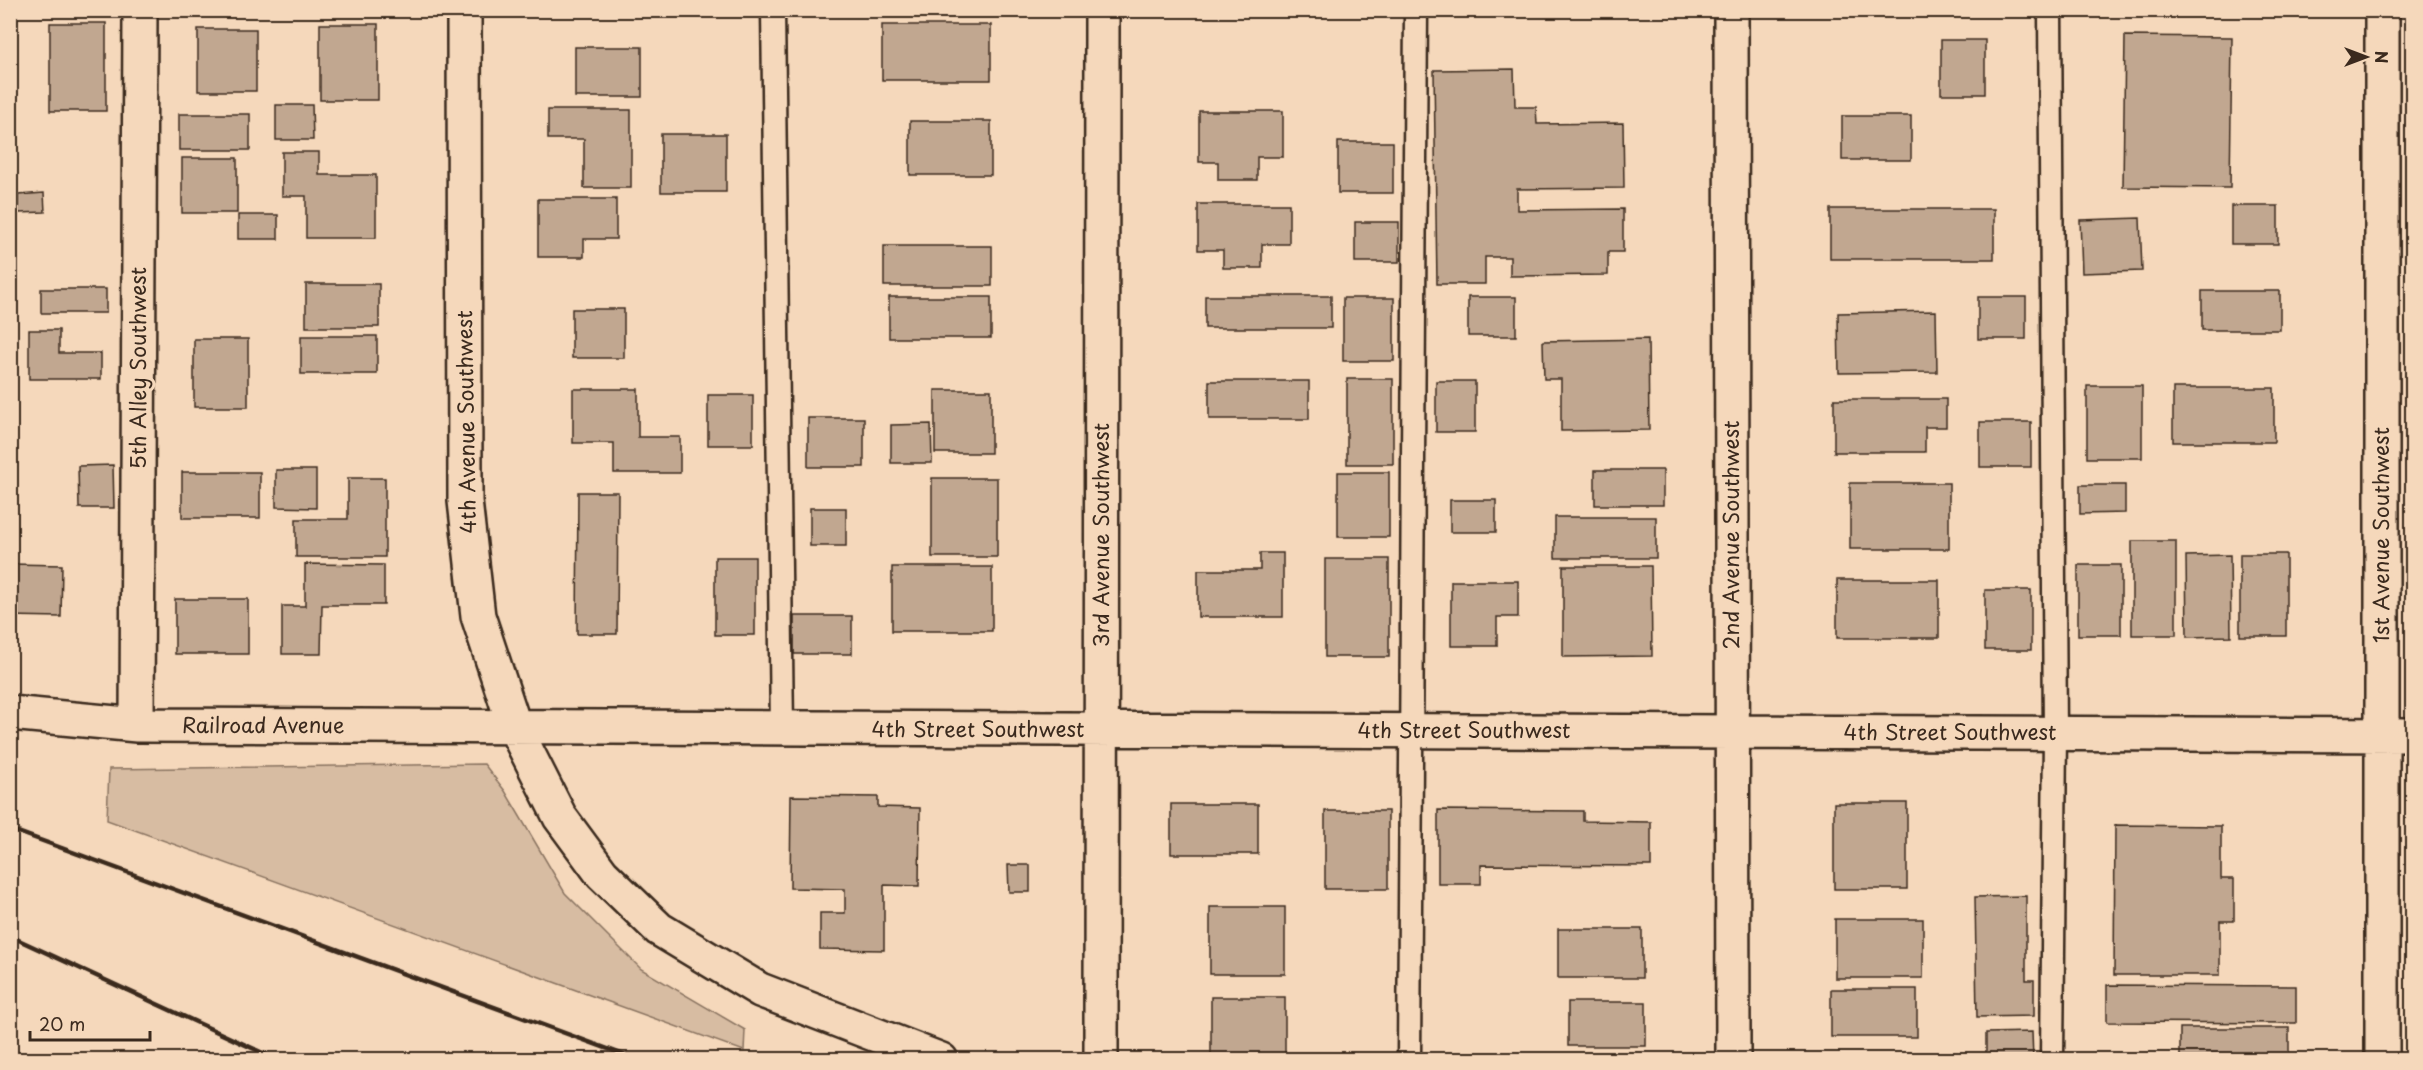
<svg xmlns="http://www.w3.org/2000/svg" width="2423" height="1070" font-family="'Playpen Sans',sans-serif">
  <rect width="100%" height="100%" fill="#f5d8bb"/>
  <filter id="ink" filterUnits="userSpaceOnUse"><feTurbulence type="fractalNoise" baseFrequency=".0167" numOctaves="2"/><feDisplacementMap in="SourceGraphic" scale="12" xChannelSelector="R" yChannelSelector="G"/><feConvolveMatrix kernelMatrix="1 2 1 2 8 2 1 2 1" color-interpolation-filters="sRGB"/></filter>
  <g filter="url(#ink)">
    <path fill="#d7bca2" stroke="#897360" stroke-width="1.5" d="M484 764 505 791 565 893 641 969 745 1030 744 1051 107 820 109 769Z"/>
    <path fill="#c1a790" stroke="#3b2a1e" stroke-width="1.5" d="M50 23H106V111H50Z
      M320 24H378V100H320Z
      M882 25H991V80H882Z
      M198 29H256V91H198Z
      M2125 36 2232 37 2230 188 2123 187Z
      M1941 40H1985V94H1941Z
      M575 47H642V97H575Z
      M1514 69 1515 107H1536L1537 124 1623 123 1624 188 1517 189V210L1623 209V252H1608V275L1510 276V257H1485V284H1437L1434 70Z
      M276 105H312L313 140H276Z
      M548 110H631V188H584V139H548Z
      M1199 111H1283V157H1257V180H1218V162H1199Z
      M179 114H250V150H179Z
      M1842 116H1911V160H1842Z
      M910 121H991V175H910Z
      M661 134H726V192H661Z
      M1338 142H1393V193H1338Z
      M282 152H319V175H376V238H306V196H282Z
      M182 158H237V213H182Z
      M44 193 45 212 18 213V195Z
      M538 199H616V239H584V257H538Z
      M1198 204H1289V244H1262V268H1223V250H1198Z
      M2231 206H2278V244H2231Z
      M1830 209H1994V259H1830Z
      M238 215H278V239H238Z
      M2140 218 2142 271 2082 273 2080 220Z
      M1355 222H1399V262H1355Z
      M884 246H992V286H884Z
      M306 284H379V327H306Z
      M41 289H106V313H41Z
      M2202 291H2280V330H2202Z
      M1205 296H1331V328H1205Z
      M889 297H991V338H889Z
      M1468 297H1516V336H1468Z
      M1978 297H2026V339H1978Z
      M1343 298H1394V361H1343Z
      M572 309H624V358H572Z
      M1936 311 1937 372 1839 373 1838 313Z
      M29 330H59V353H101V379H29Z
      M301 336H377V374H301Z
      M194 339H248V407H194Z
      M1648 339 1649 430 1561 431V379H1544L1543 341Z
      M1347 379H1393V464H1347Z
      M1209 381H1309V419H1209Z
      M1436 381H1475V432H1436Z
      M2087 386H2142V458H2087Z
      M2173 388H2274V442H2173Z
      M573 389H638V437H680V473H614V443H573Z
      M935 390H991V453H935Z
      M708 395H753V445H708Z
      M1834 399H1946V427H1925V452H1834Z
      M808 418H864V467H808Z
      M1980 422H2031V467H1980Z
      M931 424 932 463H891V425Z
      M113 465 114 508H79L78 466Z
      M276 470H316V508L276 507Z
      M1595 470H1663V505H1595Z
      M182 472H260V518H182Z
      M1338 472H1389V537H1338Z
      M348 478H385V557H296V519H348Z
      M932 478H997V557H932Z
      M1850 483H1949V549H1850Z
      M2080 485H2125V513L2080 514Z
      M578 492H618L617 634H577Z
      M1450 500H1496V532H1450Z
      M810 508H846V546H810Z
      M1555 517H1656V558H1555Z
      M2132 541H2176V635H2132Z
      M1260 553H1283V617H1198V570H1260Z
      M2240 554H2286V636H2240Z
      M2230 555 2231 636 2187 637 2186 556Z
      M715 557H755V635H715Z
      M1325 559H1389V657H1325Z
      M10 564 62 565 61 617 10 616Z
      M305 564 384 565V605H322L321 654H282V606H305Z
      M2078 565H2121V635H2078Z
      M1563 566H1651L1652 656 1563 657Z
      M892 567H992V631H892Z
      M1837 580H1939V638H1837Z
      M1451 581H1518V617H1497V646H1451Z
      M1985 590H2031V650H1985Z
      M175 599H248V654H175Z
      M794 616H852V654H794Z
      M791 796 878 797V807L920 808 919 886 884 885V950L820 949V913H845V889L790 888Z
      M1834 803H1907V889H1834Z
      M1171 804H1258V854H1171Z
      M1438 810 1583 811V821L1651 822V866L1481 865V884H1438Z
      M1325 811H1388V889H1325Z
      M2115 825 2221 826V879H2234V921H2220V975H2114Z
      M1008 865H1030V892H1009Z
      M2026 896V980H2034V1016L1977 1017 1975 897Z
      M1210 907H1285V974H1210Z
      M1835 919H1923V978H1835Z
      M1558 929H1642V978H1558Z
      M2107 985 2296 986V1023L2107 1022Z
      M1831 989H1917V1037H1831Z
      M1211 997H1285V1060H1211Z
      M1568 1002H1646V1046H1568Z
      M2180 1028H2289V1060H2180Z
      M2032 1032 2033 1060H1986V1033Z"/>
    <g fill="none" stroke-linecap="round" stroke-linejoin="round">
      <defs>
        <path id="lane" d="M773 10 782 729
          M2050 10 2055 733 2052 1060
          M1409 1060 1416 10"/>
        <path id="street" d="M464 10 465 501 478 616 515 728 560 817 602 874 659 929 760 990 941 1060
          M1731 10 1733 1060
          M2382 10V1060
          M10 713 137 725 2412 735
          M137 725 140 10
          M1101 1060 1102 10"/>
      </defs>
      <use href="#lane" stroke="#3b2a1e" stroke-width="27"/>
      <use href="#street" stroke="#3b2a1e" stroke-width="38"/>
      <use href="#lane" stroke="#f5d8bb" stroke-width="22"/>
      <use href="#street" stroke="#f5d8bb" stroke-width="33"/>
      <path stroke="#3b2a1e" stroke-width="4.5" d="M10 829 638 1060
        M10 936 278 1060
        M10 1050 27 1060"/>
    </g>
  </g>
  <g text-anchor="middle" stroke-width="6" stroke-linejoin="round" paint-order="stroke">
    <g font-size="21" fill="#3b2a1e" stroke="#f5d8bb">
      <text transform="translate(139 368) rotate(-90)" y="7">5th Alley Southwest</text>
      <text transform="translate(467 422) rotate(-91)" y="7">4th Avenue Southwest</text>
      <text transform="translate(1102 535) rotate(-90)" y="7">3rd Avenue Southwest</text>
      <text transform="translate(1732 535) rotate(-90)" y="7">2nd Avenue Southwest</text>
      <text transform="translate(2382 535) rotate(-90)" y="7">1st Avenue Southwest</text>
      <text x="263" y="733">Railroad Avenue</text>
      <text x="978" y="737">4th Street Southwest</text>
      <text x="1464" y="738">4th Street Southwest</text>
      <text x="1950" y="740">4th Street Southwest</text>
    </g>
  </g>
  <rect width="2423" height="1070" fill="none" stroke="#f5d8bb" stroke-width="36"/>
  <rect x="18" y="18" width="2387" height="1034" fill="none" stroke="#3b2a1e" stroke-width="2" filter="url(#ink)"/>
  <g transform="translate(2366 57) rotate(90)" stroke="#f5d8bb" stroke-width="4.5" paint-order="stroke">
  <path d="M0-4.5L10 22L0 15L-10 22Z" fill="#3b2a1e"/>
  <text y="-9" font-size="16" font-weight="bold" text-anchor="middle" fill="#3b2a1e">N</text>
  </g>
  <path d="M30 1031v9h120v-9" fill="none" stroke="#3b2a1e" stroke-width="3"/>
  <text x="39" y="1031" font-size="18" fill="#3b2a1e" stroke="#f5d8bb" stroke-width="4.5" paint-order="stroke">20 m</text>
</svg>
